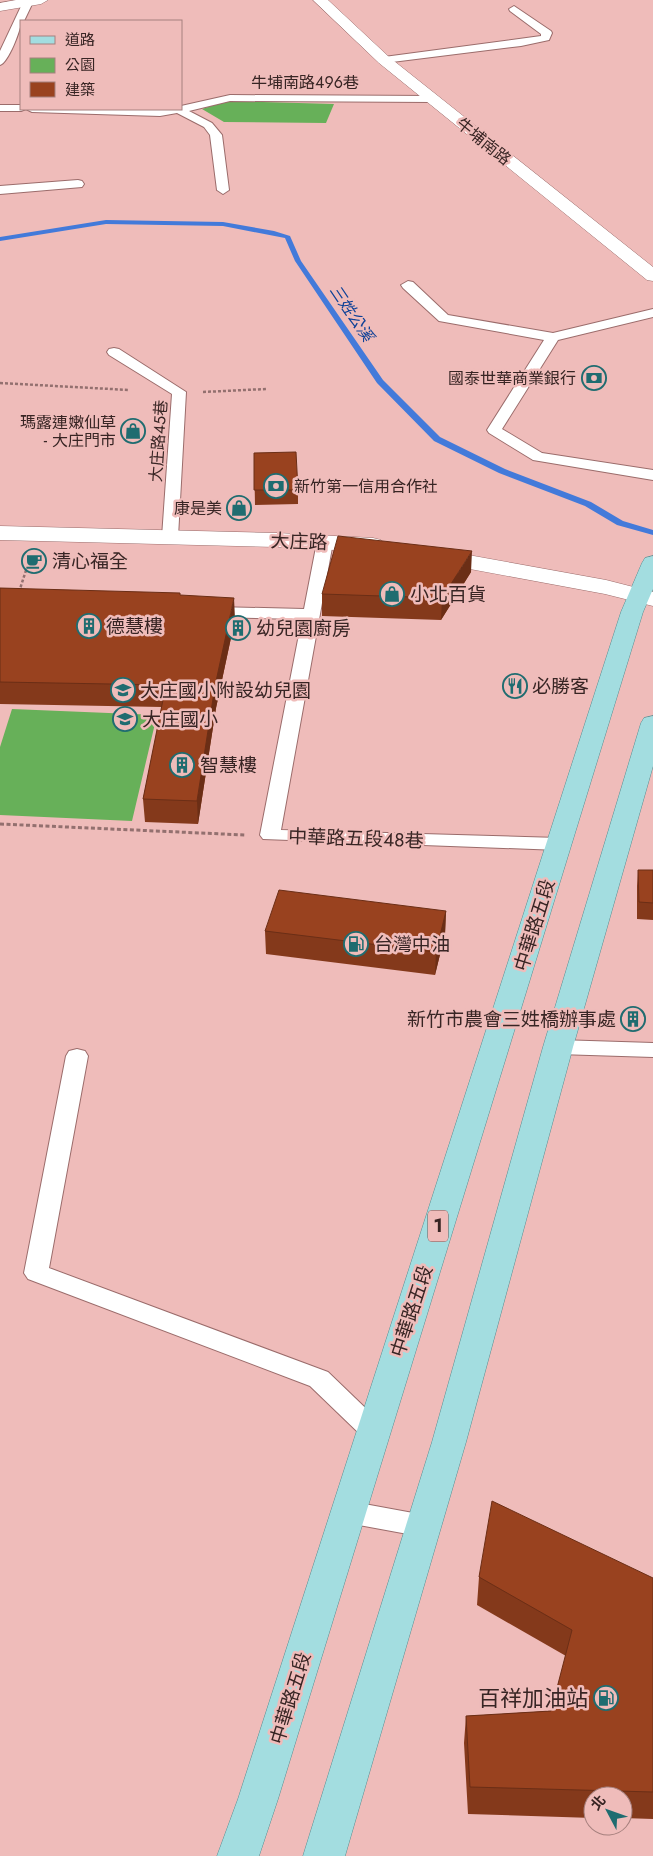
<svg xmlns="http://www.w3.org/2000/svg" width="653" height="1856" font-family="Jost,'Noto Sans TC',sans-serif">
  <rect width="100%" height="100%" fill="#efbcba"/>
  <path fill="#67b059" d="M226 101 334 104 326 123 224 122 202 109Z
    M12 709 157 715 132 821 0 815V747Z"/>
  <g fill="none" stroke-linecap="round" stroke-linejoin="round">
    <path fill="#437ada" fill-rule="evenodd" d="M106 220 223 222 274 231 290 236 301 261 383 380 440 437 505 469 591 502 623 521 653 530V535L617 525 585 506 499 473 434 441 377 383 295 261 285 238 223 226 106 224 0 241V237Z"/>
    <defs>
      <path id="lane" d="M24 0H34L24 21H21C21 30 8 63 0 65V51Z
        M514 6 551 31 552 33 549 40 521 46 384 63 379 60 384 57 541 36V34L510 11 509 9Z
        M230 95 432 96 438 99 432 102 230 101 189 111 212 123 222 135 229 190 223 194 217 190 210 135 204 127 177 113 160 116 32 112 26 109H181V106Z
        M0 105H21V109H26L21 111H0Z
        M78 180 82 181 84 184 82 187 0 194V186Z
        M408 281 413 282 448 315 553 333 653 309V317L558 340 502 429 542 453 653 470V480L533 460 489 433 487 430 544 340 439 321 403 288 401 285Z
        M114 348 119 349 186 392 178 537 176 540H164L162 537 172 394 109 355 107 352 109 349Z
        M325 537 331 539 333 542 281 830 559 838 566 840 569 844 566 848 559 850 263 839 260 835 302 619 216 617 210 616 208 612 210 608 216 607 304 609 317 542 319 539Z
        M558 1040 653 1043V1057L558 1054 550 1052 547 1047 550 1042Z
        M77 1049 85 1051 88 1056 49 1268 328 1372 382 1424 386 1431 382 1438 373 1441 364 1438 310 1386 28 1279 24 1273 66 1056 69 1051Z
        M348 1501 424 1515 433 1518 437 1526 433 1534 424 1537 348 1523 339 1520 335 1512 339 1504Z"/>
      <path id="secondary" d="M16 0H48L41 4 0 11V3Z
        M313 0H328L389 57 653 267V281L647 280 379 63Z
        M0 526 277 533 373 538 381 540 384 545 381 550 373 552 277 547 0 540Z
        M435 549 606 580 653 592V606L605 594 427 561 424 556 427 551Z"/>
      <path id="primary" d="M653 556V589L643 612 278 1799 259 1856H217L238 1799 621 612 642 563 645 558Z
        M653 716V766L573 1047 466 1442 345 1856H303L432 1442 543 1047 641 723 644 718Z"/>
    </defs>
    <use href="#lane" stroke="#9b6c6b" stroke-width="2"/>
    <use href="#secondary" stroke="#9b6c6b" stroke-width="1"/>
    <use href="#primary" stroke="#568e91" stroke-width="1"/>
    <path stroke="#93706f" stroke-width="2.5" stroke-dasharray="3 2" stroke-linecap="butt" d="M0 383 129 390
      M203 392 266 389
      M19 592 30 558"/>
    <path stroke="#93706f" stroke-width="3" stroke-dasharray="4 2.5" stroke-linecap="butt" d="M0 824 245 835"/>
    <use href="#lane" fill="#fff" fill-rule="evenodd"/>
    <use href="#secondary" fill="#fff" fill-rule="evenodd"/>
    <use href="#primary" fill="#a3dde0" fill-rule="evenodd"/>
  </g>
  <path fill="#84391b" d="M254 453 298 490V504L255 505Z
    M471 572 441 620 322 616V594Z
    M0 588 180 595 235 619 216 708 198 824 145 822 143 799 162 707 0 704Z
    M638 870H653V920L637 919V886Z
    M446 911 445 934 435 975 266 954 265 931Z
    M479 1577 653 1578V1819L623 1818V1796H593V1818L468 1814 464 1743 466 1716 551 1711 566 1656 477 1605Z"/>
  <path fill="#6b2e16" d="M472 551 471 572 441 620 442 598Z
    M234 598 235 619 216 708 198 824 197 801 215 686Z
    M446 911 445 934 435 975 436 952Z"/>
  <path fill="#99421f" stroke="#6b2e16" d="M296 452 298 490H254V453Z
    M338 536 472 551 442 598 322 594Z
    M0 588 180 593V595L234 598 215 686 197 801 143 799 166 685 0 682Z
    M638 870H653V903L639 902Z
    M279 890 446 911 436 952 265 931Z
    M492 1501 653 1578V1792L470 1787 466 1716 551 1711 572 1630 479 1577Z"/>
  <defs>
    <symbol id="bank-ring" viewBox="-11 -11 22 22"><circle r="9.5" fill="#efbcba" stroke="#1f6c70" stroke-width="1.5"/><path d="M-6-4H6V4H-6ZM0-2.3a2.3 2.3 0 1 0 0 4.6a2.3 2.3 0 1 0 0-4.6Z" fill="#1f6c70"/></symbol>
    <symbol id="shop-ring" viewBox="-11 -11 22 22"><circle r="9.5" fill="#efbcba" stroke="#1f6c70" stroke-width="1.5"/><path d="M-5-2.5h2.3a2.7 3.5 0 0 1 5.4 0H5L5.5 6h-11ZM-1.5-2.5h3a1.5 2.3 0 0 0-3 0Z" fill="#1f6c70"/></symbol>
    <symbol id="cafe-ring" viewBox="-11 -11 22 22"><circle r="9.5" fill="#efbcba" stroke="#1f6c70" stroke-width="1.5"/><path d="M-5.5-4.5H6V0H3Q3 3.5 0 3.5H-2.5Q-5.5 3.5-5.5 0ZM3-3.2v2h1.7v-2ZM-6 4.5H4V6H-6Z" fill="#1f6c70"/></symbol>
    <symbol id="building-ring" viewBox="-11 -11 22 22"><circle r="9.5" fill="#efbcba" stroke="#1f6c70" stroke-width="1.5"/><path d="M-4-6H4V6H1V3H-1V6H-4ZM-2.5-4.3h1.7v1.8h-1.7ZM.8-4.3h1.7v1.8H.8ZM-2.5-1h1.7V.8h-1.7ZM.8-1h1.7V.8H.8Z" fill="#1f6c70"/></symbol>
    <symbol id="restaurant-ring" viewBox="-11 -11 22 22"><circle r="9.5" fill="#efbcba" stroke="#1f6c70" stroke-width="1.5"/><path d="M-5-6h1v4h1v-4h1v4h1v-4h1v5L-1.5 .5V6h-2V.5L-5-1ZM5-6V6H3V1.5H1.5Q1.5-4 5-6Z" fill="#1f6c70"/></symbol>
    <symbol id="school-ring" viewBox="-11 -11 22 22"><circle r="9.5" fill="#efbcba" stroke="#1f6c70" stroke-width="1.5"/><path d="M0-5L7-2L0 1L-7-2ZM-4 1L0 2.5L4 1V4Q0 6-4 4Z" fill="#1f6c70"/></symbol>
    <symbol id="fuel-ring" viewBox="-11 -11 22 22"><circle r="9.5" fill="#efbcba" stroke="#1f6c70" stroke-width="1.5"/><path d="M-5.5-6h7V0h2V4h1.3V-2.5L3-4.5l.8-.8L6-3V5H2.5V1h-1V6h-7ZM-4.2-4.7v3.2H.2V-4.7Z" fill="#1f6c70"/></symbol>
  </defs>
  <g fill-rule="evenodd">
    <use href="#bank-ring" x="580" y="364" width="28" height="28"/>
    <use href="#shop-ring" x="119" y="417" width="28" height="28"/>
    <use href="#bank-ring" x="262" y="472" width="28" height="28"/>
    <use href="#shop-ring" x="225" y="494" width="28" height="28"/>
    <use href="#cafe-ring" x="20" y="547" width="28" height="28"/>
    <use href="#shop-ring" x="378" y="580" width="28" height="28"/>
    <use href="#building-ring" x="75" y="612" width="28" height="28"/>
    <use href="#building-ring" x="224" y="614" width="28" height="28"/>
    <use href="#restaurant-ring" x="501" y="672" width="28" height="28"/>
    <use href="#school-ring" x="109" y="676" width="28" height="28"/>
    <use href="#school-ring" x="111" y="705" width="28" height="28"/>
    <use href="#building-ring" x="168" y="751" width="28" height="28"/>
    <use href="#fuel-ring" x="342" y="930" width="28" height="28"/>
    <use href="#building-ring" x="619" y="1005" width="28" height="28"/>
    <use href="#fuel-ring" x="592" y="1684" width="28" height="28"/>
  </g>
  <g text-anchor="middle" stroke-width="5" stroke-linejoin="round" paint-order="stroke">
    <g font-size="16" fill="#382524" stroke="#efbcba">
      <text x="305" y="88">牛埔南路496巷</text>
      <text transform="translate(484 141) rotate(39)" y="6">牛埔南路</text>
      <text transform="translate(158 441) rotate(-86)" y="6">大庄路45巷</text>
    </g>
    <g font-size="16" font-style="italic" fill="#0e4197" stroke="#efbcba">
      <text transform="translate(352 313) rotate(56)" y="6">三姓公溪</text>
    </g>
    <g font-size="16" fill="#382524" stroke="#efbcba" text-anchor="end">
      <text x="576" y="384">國泰世華商業銀行</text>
      <text x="116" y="428">瑪露連嫩仙草<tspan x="116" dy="18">- 大庄門市</tspan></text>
      <text x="294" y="492" text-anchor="start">新竹第一信用合作社</text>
      <text x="222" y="514">康是美</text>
    </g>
    <rect fill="#efbcba" stroke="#6f5251" stroke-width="1" x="428" y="1210.5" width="20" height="31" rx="4"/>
    <g font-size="18" font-weight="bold" fill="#382524">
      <text x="438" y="1232">1</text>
    </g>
    <g font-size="19" fill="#382524" stroke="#efbcba">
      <text transform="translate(299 541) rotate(2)" y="7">大庄路</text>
      <text transform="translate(356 838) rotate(2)" y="7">中華路五段48巷</text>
      <text transform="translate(534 925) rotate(-73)" y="7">中華路五段</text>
      <text transform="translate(411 1311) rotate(-72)" y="7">中華路五段</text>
      <text transform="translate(290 1698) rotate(-73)" y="7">中華路五段</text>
    </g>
    <g font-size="19" fill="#382524" stroke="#efbcba" text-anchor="start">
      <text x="52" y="568">清心福全</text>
      <text x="410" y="601">小北百貨</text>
      <text x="106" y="633">德慧樓</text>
      <text x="256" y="635">幼兒園廚房</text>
      <text x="532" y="693">必勝客</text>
      <text x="140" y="697">大庄國小附設幼兒園</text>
      <text x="142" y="726">大庄國小</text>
      <text x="200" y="772">智慧樓</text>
      <text x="374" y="951">台灣中油</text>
      <text x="616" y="1026" text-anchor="end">新竹市農會三姓橋辦事處</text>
    </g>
    <g font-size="22" fill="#382524" stroke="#efbcba" text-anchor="end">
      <text x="588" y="1706">百祥加油站</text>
    </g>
  </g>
  <rect x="20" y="20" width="162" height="90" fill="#efbcba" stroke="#a6807e"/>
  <rect x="30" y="36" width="25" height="8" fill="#a3dde0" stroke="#a6807e"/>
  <text x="65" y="45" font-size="15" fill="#382524">道路</text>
  <rect x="30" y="58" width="25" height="15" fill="#67b059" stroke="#a6807e"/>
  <text x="65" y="70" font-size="15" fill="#382524">公園</text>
  <rect x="30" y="82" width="25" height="15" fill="#99421f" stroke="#a6807e"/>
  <text x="65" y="95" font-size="15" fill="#382524">建築</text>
  <g transform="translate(608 1811) rotate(311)"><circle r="24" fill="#efbcba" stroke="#a6807e"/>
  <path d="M0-4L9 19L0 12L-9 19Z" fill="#1f6c70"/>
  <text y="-8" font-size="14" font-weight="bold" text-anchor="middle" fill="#382524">北</text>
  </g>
</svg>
